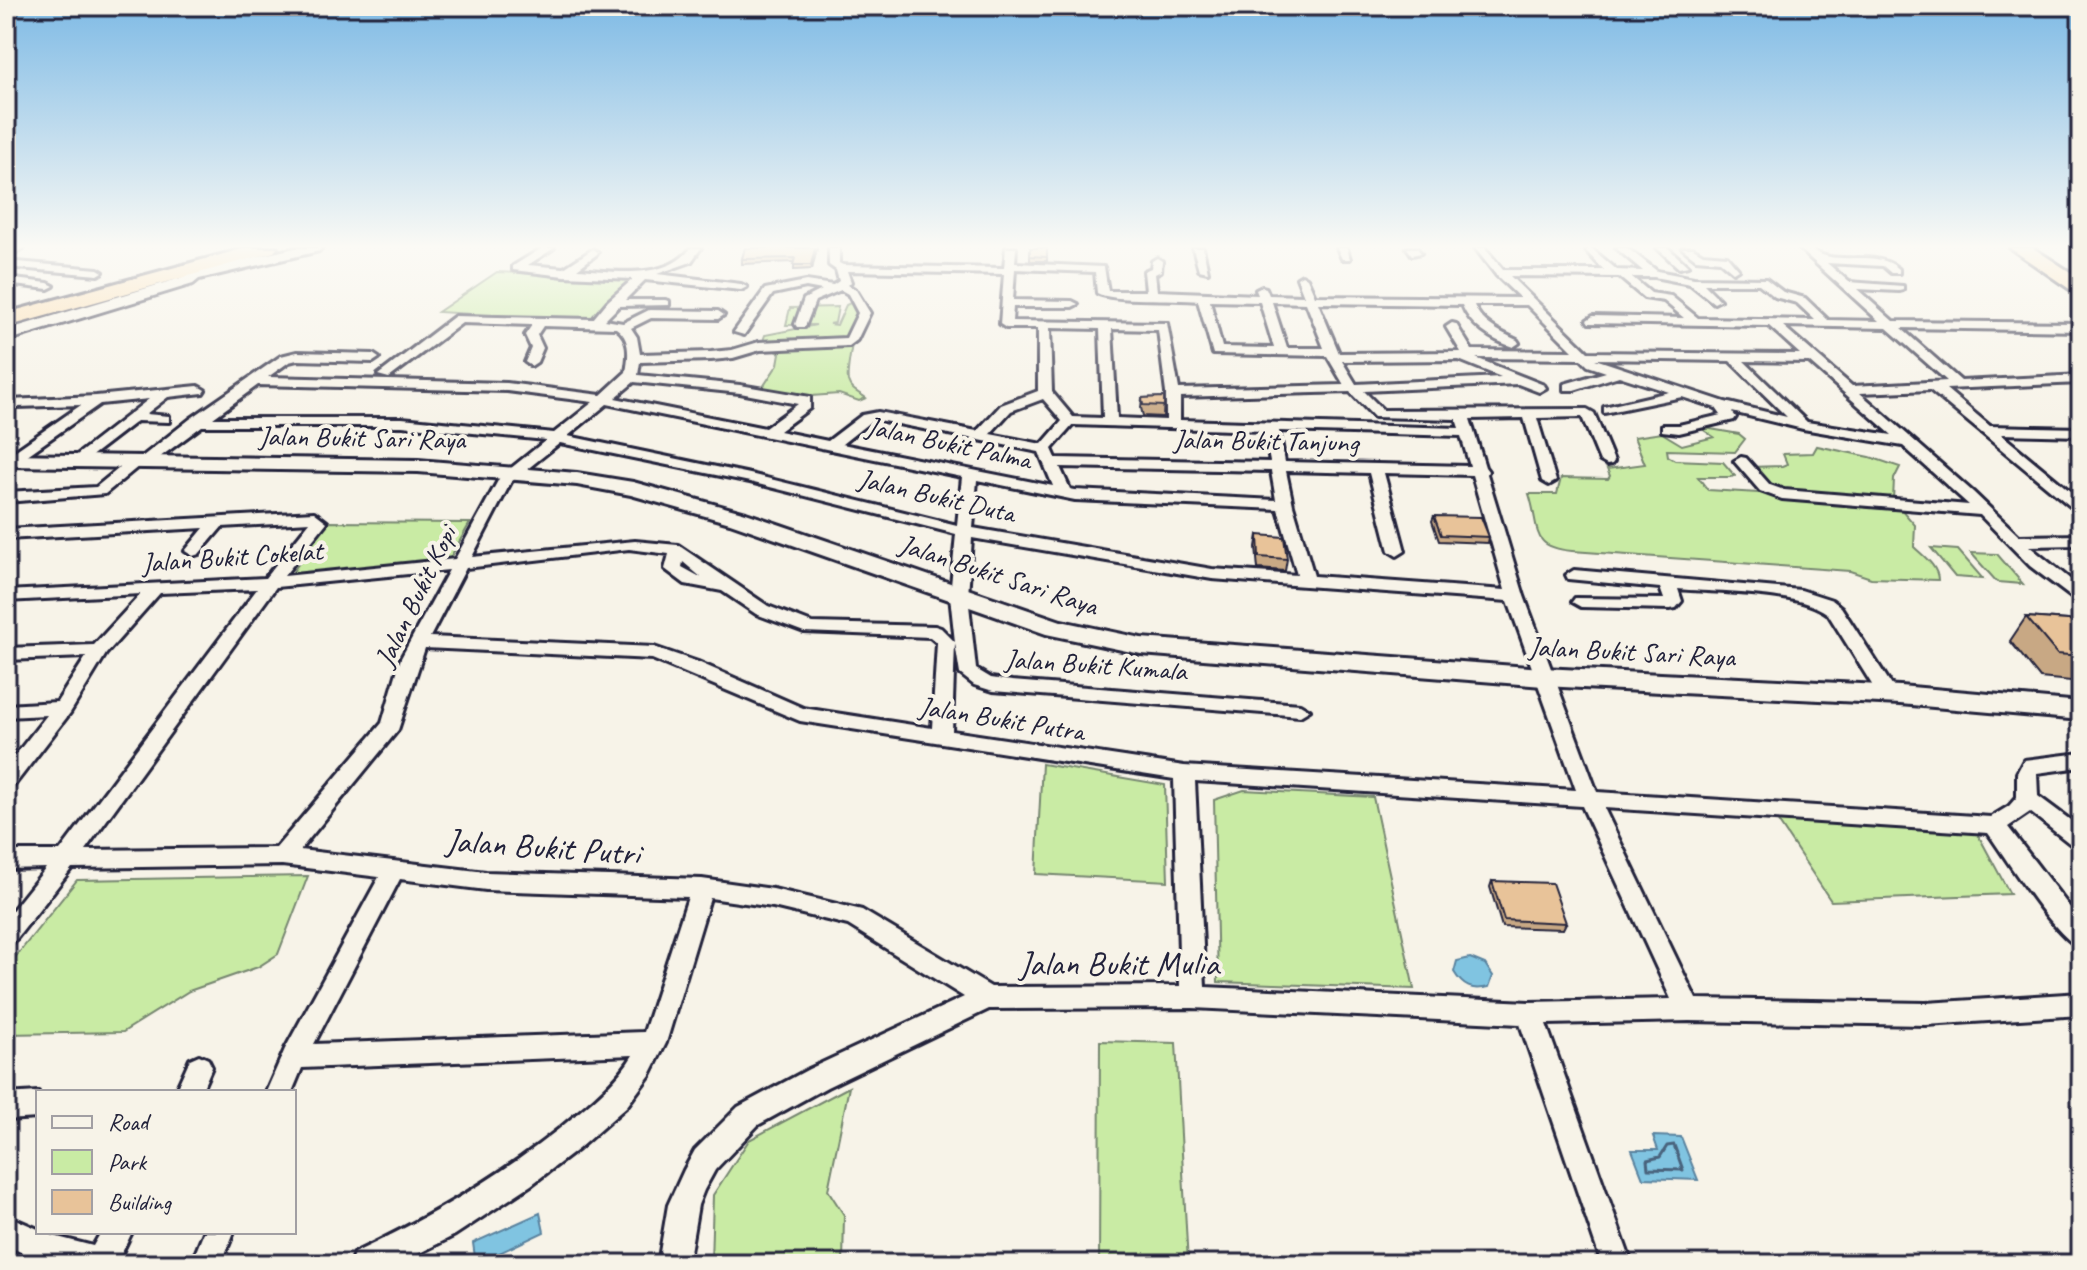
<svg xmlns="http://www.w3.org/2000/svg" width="2087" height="1270" font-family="Caveat,sans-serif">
  <rect width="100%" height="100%" fill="#f7f3e8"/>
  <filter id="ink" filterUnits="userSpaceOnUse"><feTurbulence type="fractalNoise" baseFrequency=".0125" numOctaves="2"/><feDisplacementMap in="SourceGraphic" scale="16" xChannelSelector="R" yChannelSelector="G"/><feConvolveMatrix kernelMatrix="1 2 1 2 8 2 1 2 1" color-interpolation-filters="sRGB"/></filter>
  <g filter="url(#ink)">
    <path fill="#c9eba4" stroke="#768670" stroke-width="2" d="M497 272 636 279 590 321 438 312Z
      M859 299C859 319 845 367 848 381 850 389 859 393 866 398L859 401 839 394 797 397 767 392 763 387 778 364 780 353 762 344 765 335 816 325H786L790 308 838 307 835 323 829 324 837 325 846 305Z
      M1699 427 1739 434 1745 439 1735 452 1667 450 1668 456 1675 460 1723 462 1735 476 1731 477H1698L1708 490 1759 493 1771 490 1750 467 1782 466 1787 464 1783 454 1813 453 1817 446 1870 457 1900 467 1894 479 1893 500 1915 525 1914 547C1923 556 1938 566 1938 580L1871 578 1850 571 1572 551C1529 547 1541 531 1529 494H1557L1561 478 1608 479 1610 476 1607 469 1645 464 1634 437 1662 433 1682 445 1714 437Z
      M327 522 470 523 450 558 290 576Z
      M1931 548 1958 550 1983 579 1955 577Z
      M1971 553 1997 554 2023 584 1997 582Z
      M1042 764 1165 785 1168 881 1036 874Z
      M1244 790 1373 797 1414 989 1218 982 1214 800Z
      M1777 820 1976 831 2010 894 1831 901Z
      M308 876 278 954 258 967 189 991 123 1032 6 1034V969L77 880Z
      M1100 1041 1176 1043 1188 1264H1099Z
      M849 1087 828 1190 844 1215 843 1264H711L713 1195 749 1140Z"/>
    <path fill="#80c4e1" stroke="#5a839f" stroke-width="2" d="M1470 958 1485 964 1493 976 1489 987C1472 991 1463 987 1454 972L1457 961Z
      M1653 1136 1681 1137 1698 1180 1643 1178 1632 1150H1658Z
      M540 1213 544 1232 476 1264 473 1243Z"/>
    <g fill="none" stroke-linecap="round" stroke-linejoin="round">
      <path stroke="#48637d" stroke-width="3" d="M1674 1145 1683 1170 1648 1169 1647 1160 1660 1157 1667 1146Z"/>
      <defs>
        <path id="street" d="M542 248H554L528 265 564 268 593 249 598 252 597 254 577 269C613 271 666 281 691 248H701L691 262 657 274 741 284 747 287 741 290 645 280 625 300H665L669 301V305L619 306 605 320 623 323 649 310 718 311 724 315 718 319 651 318 631 328 637 337 640 354 711 352 732 350 759 342 846 338 858 313 848 294 841 290 815 301 805 327H797L795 324 804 299 822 290 806 287 773 294 744 335 734 332 765 289 806 281 833 285 839 281 836 270 829 265V248H839V263L843 265 1004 268 1006 248H1016L1015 263 1104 267 1108 291H1146L1144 271 1151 268 1152 261 1157 258 1162 261 1161 271 1155 274 1157 291 1258 295 1256 290 1262 287 1266 288 1269 295 1304 296 1297 278 1302 275 1307 278 1315 296 1520 298 1496 275 1475 248H1485L1503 270H1604L1586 251 1591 248 1617 270 1643 271 1616 248H1627L1657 271 1694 278 1766 279 1783 292 1805 298 1828 320 1879 321 1799 248H1810C1834 269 1874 247 1899 269V273H1891L1883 266 1827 263 1849 282 1903 286V290L1899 291 1857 289 1893 321 2081 323V331L1901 328 1961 381 2081 375V383L1946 389 1990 426 2081 428V436L2001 434 2081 500V513L2076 511 1930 390 1860 393 1973 492 2019 536 2081 535V545L2029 546 2081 588V601L2075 600 2030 566 1980 515 1782 499 1760 491 1734 461 1741 457 1746 458 1770 485 1784 490 1969 505 1903 446 1803 429 1732 412 1736 417 1734 420 1679 433 1662 431V425H1679L1721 415 1716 408 1682 397 1604 413V407L1669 392 1619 376 1574 390H1564V384L1606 372 1588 366 1581 359 1476 358 1544 385 1546 388 1539 392 1518 384 1364 391 1383 410 1587 409 1594 413 1614 461 1612 464 1607 465 1600 461 1582 417 1537 418 1556 481 1549 485 1542 481 1524 418 1470 419 1485 467 1488 471 1487 474 1524 596 1597 792 1991 817 2009 806 2017 797V773L2024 760 2081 753V767L2037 773 2038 796 2081 828V848L2073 846 2030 812 2008 827 2081 922V948C2056 939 2006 858 1988 833L1604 808 1696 999 1926 1003 2081 993V1015L1926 1025 1689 1021 1546 1024 1632 1264H1602L1520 1024 1193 1008 989 1009 827 1087 758 1125 715 1170 704 1190 698 1205 688 1264H658L668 1205 684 1170 695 1150 738 1107 809 1069 964 997 848 925 773 907 710 898 666 1043 650 1075 627 1106 578 1149 531 1185 455 1235 398 1264H350L354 1253C434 1215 511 1171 578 1113 599 1096 619 1078 633 1055L302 1068 292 1092H266L285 1049 379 877 282 865 72 868 14 942 6 945V918L46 868 6 869V851H60L257 589 160 593 106 654 70 713 13 787 6 789V767L47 715 6 717V705L57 702 86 657 6 660V648L94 645 141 594 6 601V591L265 578 310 522 222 527 199 554 193 556 185 551 204 528 6 539V529L314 512 327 522 284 576 455 559 500 477 546 440 402 426H202L148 466H139L105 494 6 502V492L96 487 129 460H138L190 419 281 356 297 352 373 354 379 358 373 362 297 360 289 362 268 377 507 383 601 395 626 372C629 356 631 338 616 328L543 326 537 335 543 348 537 362 531 366 525 362 531 348 525 335 532 325 462 323 389 378 378 375 455 316 593 319 608 301 633 279 564 276 513 270V266ZM1015 269 1095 272 1097 293C1111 302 1176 298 1198 301L1213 354 1327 356 1344 385 1179 389 1167 323 1012 321 1013 307H1072L1078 304 1072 301 1013 300ZM847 271 1004 274 1000 324 1006 328H1038V391L1001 405 977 431 878 412 862 415 828 441 779 431 810 408V397L740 385 638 375 640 362 711 360 733 358 760 350 849 346 857 340 870 313 856 290 848 285 851 282ZM1510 276 1619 277 1644 298 1664 301 1684 318 1593 316 1587 320 1589 323 1769 326 1800 354 1588 352ZM1632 277H1654L1690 284 1714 303 1720 300 1704 284H1759L1775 297 1797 303 1815 320 1698 318 1671 296 1651 293ZM1210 301 1260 302 1274 348 1222 347ZM1272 302 1306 303 1324 348H1287ZM1318 303 1462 305C1470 326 1492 340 1513 347L1519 343 1517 340C1500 332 1481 323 1474 305H1527L1573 351 1472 350 1456 324 1452 323 1446 327 1461 352 1339 353ZM1783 326 1887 328 1947 381 1852 386ZM1050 328 1100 329 1103 418 1073 417 1052 392ZM1112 329 1158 330 1166 393V420L1117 418ZM1595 359 1730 361 1787 417 1725 402ZM1459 360 1501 377 1356 384 1342 361ZM1744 361 1809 362 1892 435 1807 422ZM634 382 740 393 798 404 765 428 615 398ZM258 385 507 391 593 402 554 433 402 418H213ZM1350 392 1374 417 1456 419 1459 428 1180 420V397ZM1043 399 1062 421 1042 444 990 434 1011 411ZM607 404 962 477 957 525 750 474 568 436ZM878 420 1039 452 1053 486 842 444 871 421ZM1073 425 1264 431 1270 462 1056 458 1052 449ZM1279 431 1461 436 1470 466 1285 462ZM560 443 750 482 956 534 950 596 955 642 941 628 935 626 812 623 768 606 678 545 635 541 472 557 511 482ZM1060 467 1271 471 1276 500 1075 490 1070 489ZM1286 471 1369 473 1389 551 1397 556 1405 551 1384 473 1472 475 1505 590 1314 576 1293 505ZM977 480 1075 500 1278 509 1297 575 1212 569 973 528ZM972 538 1212 579 1508 601 1576 790 1184 766 952 731 955 643 960 674 974 685 993 691 1300 716 1310 710 1300 704 1012 681 991 678 976 669 968 596ZM629 549 669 554 665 569 685 584 722 591 756 614 804 632 930 637 937 643 932 728 803 708 698 662 654 647 430 637 466 568ZM683 562 702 578 682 567ZM449 570 401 658 382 723 276 848 85 850 276 587ZM425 648 652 659 800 721 1174 779 1180 986 991 987 862 910 773 889 702 879 486 872 300 850 398 730ZM1195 781 1582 806 1671 999 1529 1002 1205 987ZM400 879 486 890 688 897 644 1032 314 1044Z
          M1193 248H1203L1208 272 1199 270Z
          M1337 248H1347L1350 259H1342Z
          M1407 248H1417L1421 253 1412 255Z
          M1657 248H1668L1688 266 1679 268Z
          M1682 248H1693L1703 254 1727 256 1738 269 1733 272 1720 261 1696 259Z
          M6 261 98 269 103 272 98 275 6 267Z
          M6 278 48 283 54 286 48 289 6 284Z
          M198 386 205 390 203 393 168 397 146 414 169 416V422L137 421 81 464 76 465 69 461 149 399 100 404 16 463H6V457L81 405 17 407 6 411V402L9 400 96 396Z
          M1574 570 1801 590 1832 600 1841 607 1898 695 1895 699H1881L1828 614C1799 591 1717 593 1678 589L1682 601 1676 608 1670 609 1581 607 1572 602 1575 598 1664 599 1660 588 1568 579 1566 575Z
          M199 1055 208 1059 212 1067 201 1092H175L190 1059Z
          M38 1092V1118L6 1120V1094Z
          M6 1215 38 1229V1232L93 1246 101 1232H132L118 1261 119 1264H46L6 1245Z
          M204 1232H234L221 1264H191Z"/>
        <path id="secondary" d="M6 248H24L6 258Z
          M295 248H322L319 251 199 279 193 284 6 341V330L181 278 188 272Z
          M6 454 418 460 577 473 633 482 746 513 1061 621 1141 638 1543 668 1900 686 2081 702V720L1900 704 1543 686 1141 654 1046 634 730 523 631 495 577 485 418 472 6 466Z"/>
        <path id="highway" d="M246 248H277L274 252 6 327V313Z
          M2010 248H2033L2081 279V294L2074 292Z"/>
      </defs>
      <use href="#street" stroke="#22223b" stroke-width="6"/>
      <use href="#secondary" stroke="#22223b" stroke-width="6"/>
      <use href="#highway" stroke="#22223b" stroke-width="6"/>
      <use href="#street" fill="#f7f3e8" fill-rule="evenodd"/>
      <use href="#secondary" fill="#f7f3e8" fill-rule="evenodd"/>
      <use href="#highway" fill="#fcdcac" fill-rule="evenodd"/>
    </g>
    <path fill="#c8a884" stroke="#22223b" stroke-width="2" d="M745 248H817L812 269 794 270V262L742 264V259Z
      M1030 248H1047V261H1030Z
      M1164 397 1163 417 1143 416 1141 408 1142 398Z
      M1434 516 1489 537 1488 543 1439 541 1432 521Z
      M1258 535 1287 559 1285 571 1258 569 1256 547Z
      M2026 617 2081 621V682L2040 678 2010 641Z
      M1492 881 1566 923 1563 929 1502 927 1490 887Z"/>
    <path fill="#a2886b" stroke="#22223b" stroke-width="2" d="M815 248H817L812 269 811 265Z"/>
    <path fill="#e8c399" stroke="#22223b" stroke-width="2" d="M745 248H815L811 265H793L795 258 742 259Z
      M1030 248H1047V257L1030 256Z
      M1164 397V406L1143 405 1142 398Z
      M1434 516 1481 517 1489 537 1441 535Z
      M1258 535 1284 537 1287 559 1259 557Z
      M2026 617 2081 621V656L2057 654Z
      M1492 881 1552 883 1566 923 1504 920Z"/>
  </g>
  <linearGradient id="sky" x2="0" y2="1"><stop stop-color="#7ebae5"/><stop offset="0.58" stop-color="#fbfaf5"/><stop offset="1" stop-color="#fbfaf5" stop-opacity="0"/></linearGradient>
  <rect width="2087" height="425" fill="url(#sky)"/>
  <g text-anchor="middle" stroke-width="8" stroke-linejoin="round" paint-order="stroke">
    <g font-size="28" fill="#22223b" stroke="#f7f3e8">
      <text transform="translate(362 437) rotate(1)" y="10">Jalan Bukit Sari Raya</text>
      <text transform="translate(1266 440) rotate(1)" y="10">Jalan Bukit Tanjung</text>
      <text transform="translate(949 442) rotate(12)" y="10">Jalan Bukit Palma</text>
      <text transform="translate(937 495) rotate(13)" y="10">Jalan Bukit Duta</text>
      <text transform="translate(232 556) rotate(-4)" y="10">Jalan Bukit Cokelat</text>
      <text transform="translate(999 574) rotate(18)" y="10">Jalan Bukit Sari Raya</text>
      <text transform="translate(415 596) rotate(-64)" y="10">Jalan Bukit Kopi</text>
      <text transform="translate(1632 651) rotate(3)" y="10">Jalan Bukit Sari Raya</text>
      <text transform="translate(1096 664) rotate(4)" y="10">Jalan Bukit Kumala</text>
      <text transform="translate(1002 718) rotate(9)" y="10">Jalan Bukit Putra</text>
    </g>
    <g font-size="34" fill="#22223b" stroke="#f7f3e8">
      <text transform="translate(543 846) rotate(4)" y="12">Jalan Bukit Putri</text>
      <text x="1119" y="975">Jalan Bukit Mulia</text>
    </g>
  </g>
  <rect width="2087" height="1270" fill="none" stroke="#f7f3e8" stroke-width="32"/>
  <rect x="16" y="16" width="2055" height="1238" fill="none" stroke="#22223b" stroke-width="3" filter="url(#ink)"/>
  <rect x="36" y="1090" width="260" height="144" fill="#f7f3e8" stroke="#a29fa3" stroke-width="2"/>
  <rect x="52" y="1116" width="40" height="12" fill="#f7f3e8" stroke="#a29fa3" stroke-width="2"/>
  <text x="108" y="1130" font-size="24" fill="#22223b">Road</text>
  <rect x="52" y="1150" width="40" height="24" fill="#c9eba4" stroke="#a29fa3" stroke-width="2"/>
  <text x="108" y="1170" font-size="24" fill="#22223b">Park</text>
  <rect x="52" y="1190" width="40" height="24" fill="#e8c399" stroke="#a29fa3" stroke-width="2"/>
  <text x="108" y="1210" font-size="24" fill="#22223b">Building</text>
</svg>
